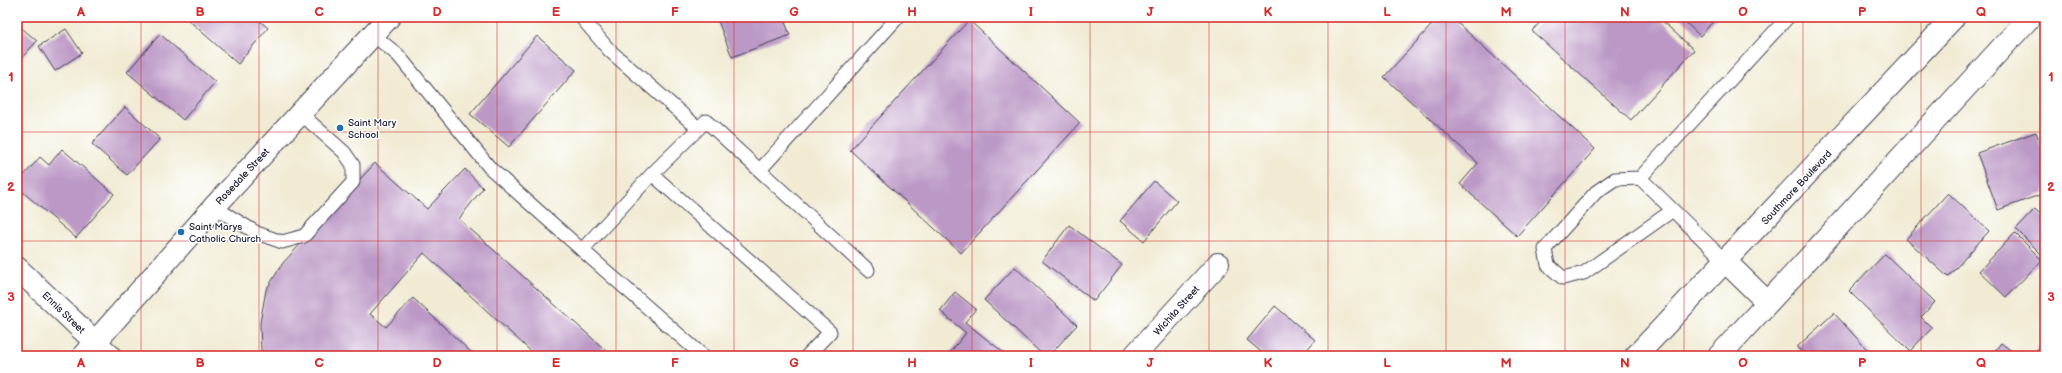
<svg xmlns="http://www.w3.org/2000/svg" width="2062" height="373" font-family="'Balsamiq Sans',sans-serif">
  <rect width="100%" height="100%" fill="#fff"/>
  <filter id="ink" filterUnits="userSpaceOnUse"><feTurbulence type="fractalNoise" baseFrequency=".025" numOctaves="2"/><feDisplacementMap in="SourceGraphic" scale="8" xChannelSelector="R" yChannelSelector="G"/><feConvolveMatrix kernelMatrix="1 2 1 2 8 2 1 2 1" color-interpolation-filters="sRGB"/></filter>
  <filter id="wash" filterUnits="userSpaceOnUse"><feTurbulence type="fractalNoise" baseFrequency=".012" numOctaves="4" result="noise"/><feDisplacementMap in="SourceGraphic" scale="16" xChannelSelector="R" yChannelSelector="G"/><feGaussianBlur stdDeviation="0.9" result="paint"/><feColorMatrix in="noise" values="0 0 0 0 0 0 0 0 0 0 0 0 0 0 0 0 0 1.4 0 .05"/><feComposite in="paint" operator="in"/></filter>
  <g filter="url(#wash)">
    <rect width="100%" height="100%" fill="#f1ebd4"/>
    <g id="blocks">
      <path fill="#bb98c6" d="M185 17H255L268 28 238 64Z
        M729 17H783L790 35 732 57 718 21Z
        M1439 17H1451L1595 149 1517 236 1460 184 1478 163 1384 77Z
        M1545 17H1658L1694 50 1631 120 1532 31Z
        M1680 17H1717L1700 36Z
        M969 20 1080 123 961 253 850 150Z
        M17 24 37 41 17 63Z
        M66 29 82 53 55 71 39 46Z
        M160 34 215 82 183 120 127 72Z
        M537 36 576 70 509 147 470 114Z
        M125 107 160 139 127 175 92 144Z
        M2036 132 2045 156V193L1998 210 1977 153Z
        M62 149 114 194 76 238 17 187V183L40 157 49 165Z
        M375 163 427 209 465 169 483 188 459 219 612 356H536L424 253 370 314 386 327 413 298 475 356H264L261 350 260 323 266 290 283 263Z
        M1154 181 1177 201 1144 241 1120 221Z
        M1948 193 1989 231 1948 277 1906 239Z
        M2035 209 2045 219V252L2042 255 2016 229Z
        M1069 225 1122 265 1094 301 1042 261Z
        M2015 233 2042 260 2006 297 1979 271Z
        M1885 254 1935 302 1921 317 1932 328 1910 351 1849 291Z
        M1015 267 1077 325 1049 356H1044L984 300Z
        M955 292 976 309 965 322 1008 356H947L966 333 940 311Z
        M1275 306 1315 340 1302 356H1266L1247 340Z
        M1834 313 1873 356H1805L1797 347Z
        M2045 340V356H2036L2033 354Z
        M2001 343 2018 356H1991Z"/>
    </g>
  </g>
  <g filter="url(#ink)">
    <use href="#blocks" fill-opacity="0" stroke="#414052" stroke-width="1"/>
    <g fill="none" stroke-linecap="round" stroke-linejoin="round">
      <defs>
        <path id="service" d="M581 17 609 50 698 128
          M372 34 398 55 490 168 582 250
          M760 170 898 17
          M652 174 830 332 807 356
          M1640 178 1615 179 1596 192 1545 249 1548 265 1563 278 1584 273 1673 210
          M214 207 257 233 282 242 304 236 353 182V165L344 152 300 113
          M1726 262 1640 178 1788 17
          M703 356 582 250 652 174 706 121 868 270"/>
        <path id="minor" d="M83 356 214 207 389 17
          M1134 356 1218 264"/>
        <path id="tertiary" d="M1726 262 1767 302
          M17 268 110 356
          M1636 356 1954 17
          M1719 356 2030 17"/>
      </defs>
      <use href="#service" stroke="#414052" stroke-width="15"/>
      <use href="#minor" stroke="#414052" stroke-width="24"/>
      <use href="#tertiary" stroke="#414052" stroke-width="24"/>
      <use href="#service" stroke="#fff" stroke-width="13"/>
      <use href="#minor" stroke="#fff" stroke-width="22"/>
      <use href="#tertiary" stroke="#fff" stroke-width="22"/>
    </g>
  </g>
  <path fill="none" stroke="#d62828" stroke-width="1" stroke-opacity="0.55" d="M141 17V356M259 17V356M378 17V356M497 17V356M616 17V356M734 17V356M853 17V356M972 17V356M1090 17V356M1209 17V356M1328 17V356M1446 17V356M1565 17V356M1684 17V356M1803 17V356M1921 17V356M17 132H2045M17 241H2045"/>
  <g fill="#1f6fb2" stroke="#fff" stroke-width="1.5">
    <circle cx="340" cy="128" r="4"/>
    <circle cx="181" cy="232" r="4"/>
  </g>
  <g text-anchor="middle" stroke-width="3" stroke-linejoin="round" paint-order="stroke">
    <g font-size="10" fill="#22223b" stroke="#fff" text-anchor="start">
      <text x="348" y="126">Saint Mary<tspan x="348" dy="12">School</tspan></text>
      <text x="189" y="230">Saint Marys<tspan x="189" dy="12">Catholic Church</tspan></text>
    </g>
    <g font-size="10" fill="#22223b" stroke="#fff">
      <text transform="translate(242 176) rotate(-47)" y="4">Rosedale Street</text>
      <text transform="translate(1796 187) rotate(-47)" y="4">Southmore Boulevard</text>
      <text transform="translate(1176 310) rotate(-48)" y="4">Wichita Street</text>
      <text transform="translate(64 312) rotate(44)" y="4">Ennis Street</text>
    </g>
  </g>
  <rect width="2062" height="373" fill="none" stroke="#fff" stroke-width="44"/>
  <rect x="22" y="22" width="2018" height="329" fill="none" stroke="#d62828" stroke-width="1.5"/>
  <g font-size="13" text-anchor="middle" font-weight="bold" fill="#d62828">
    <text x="81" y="16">A</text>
    <text x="200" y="16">B</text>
    <text x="319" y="16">C</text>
    <text x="437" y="16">D</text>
    <text x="556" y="16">E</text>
    <text x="675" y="16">F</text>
    <text x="794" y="16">G</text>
    <text x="912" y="16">H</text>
    <text x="1031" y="16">I</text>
    <text x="1150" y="16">J</text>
    <text x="1268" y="16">K</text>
    <text x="1387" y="16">L</text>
    <text x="1506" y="16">M</text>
    <text x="1625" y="16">N</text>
    <text x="1743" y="16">O</text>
    <text x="1862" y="16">P</text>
    <text x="1981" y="16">Q</text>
    <text x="11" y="81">1</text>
    <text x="2051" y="81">1</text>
    <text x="11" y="191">2</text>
    <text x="2051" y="191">2</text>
    <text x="11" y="301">3</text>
    <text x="2051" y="301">3</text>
    <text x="81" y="367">A</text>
    <text x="200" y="367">B</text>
    <text x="319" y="367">C</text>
    <text x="437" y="367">D</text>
    <text x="556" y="367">E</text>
    <text x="675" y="367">F</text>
    <text x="794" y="367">G</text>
    <text x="912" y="367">H</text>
    <text x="1031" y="367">I</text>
    <text x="1150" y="367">J</text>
    <text x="1268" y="367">K</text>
    <text x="1387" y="367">L</text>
    <text x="1506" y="367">M</text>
    <text x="1625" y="367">N</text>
    <text x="1743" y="367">O</text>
    <text x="1862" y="367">P</text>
    <text x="1981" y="367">Q</text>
  </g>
</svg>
